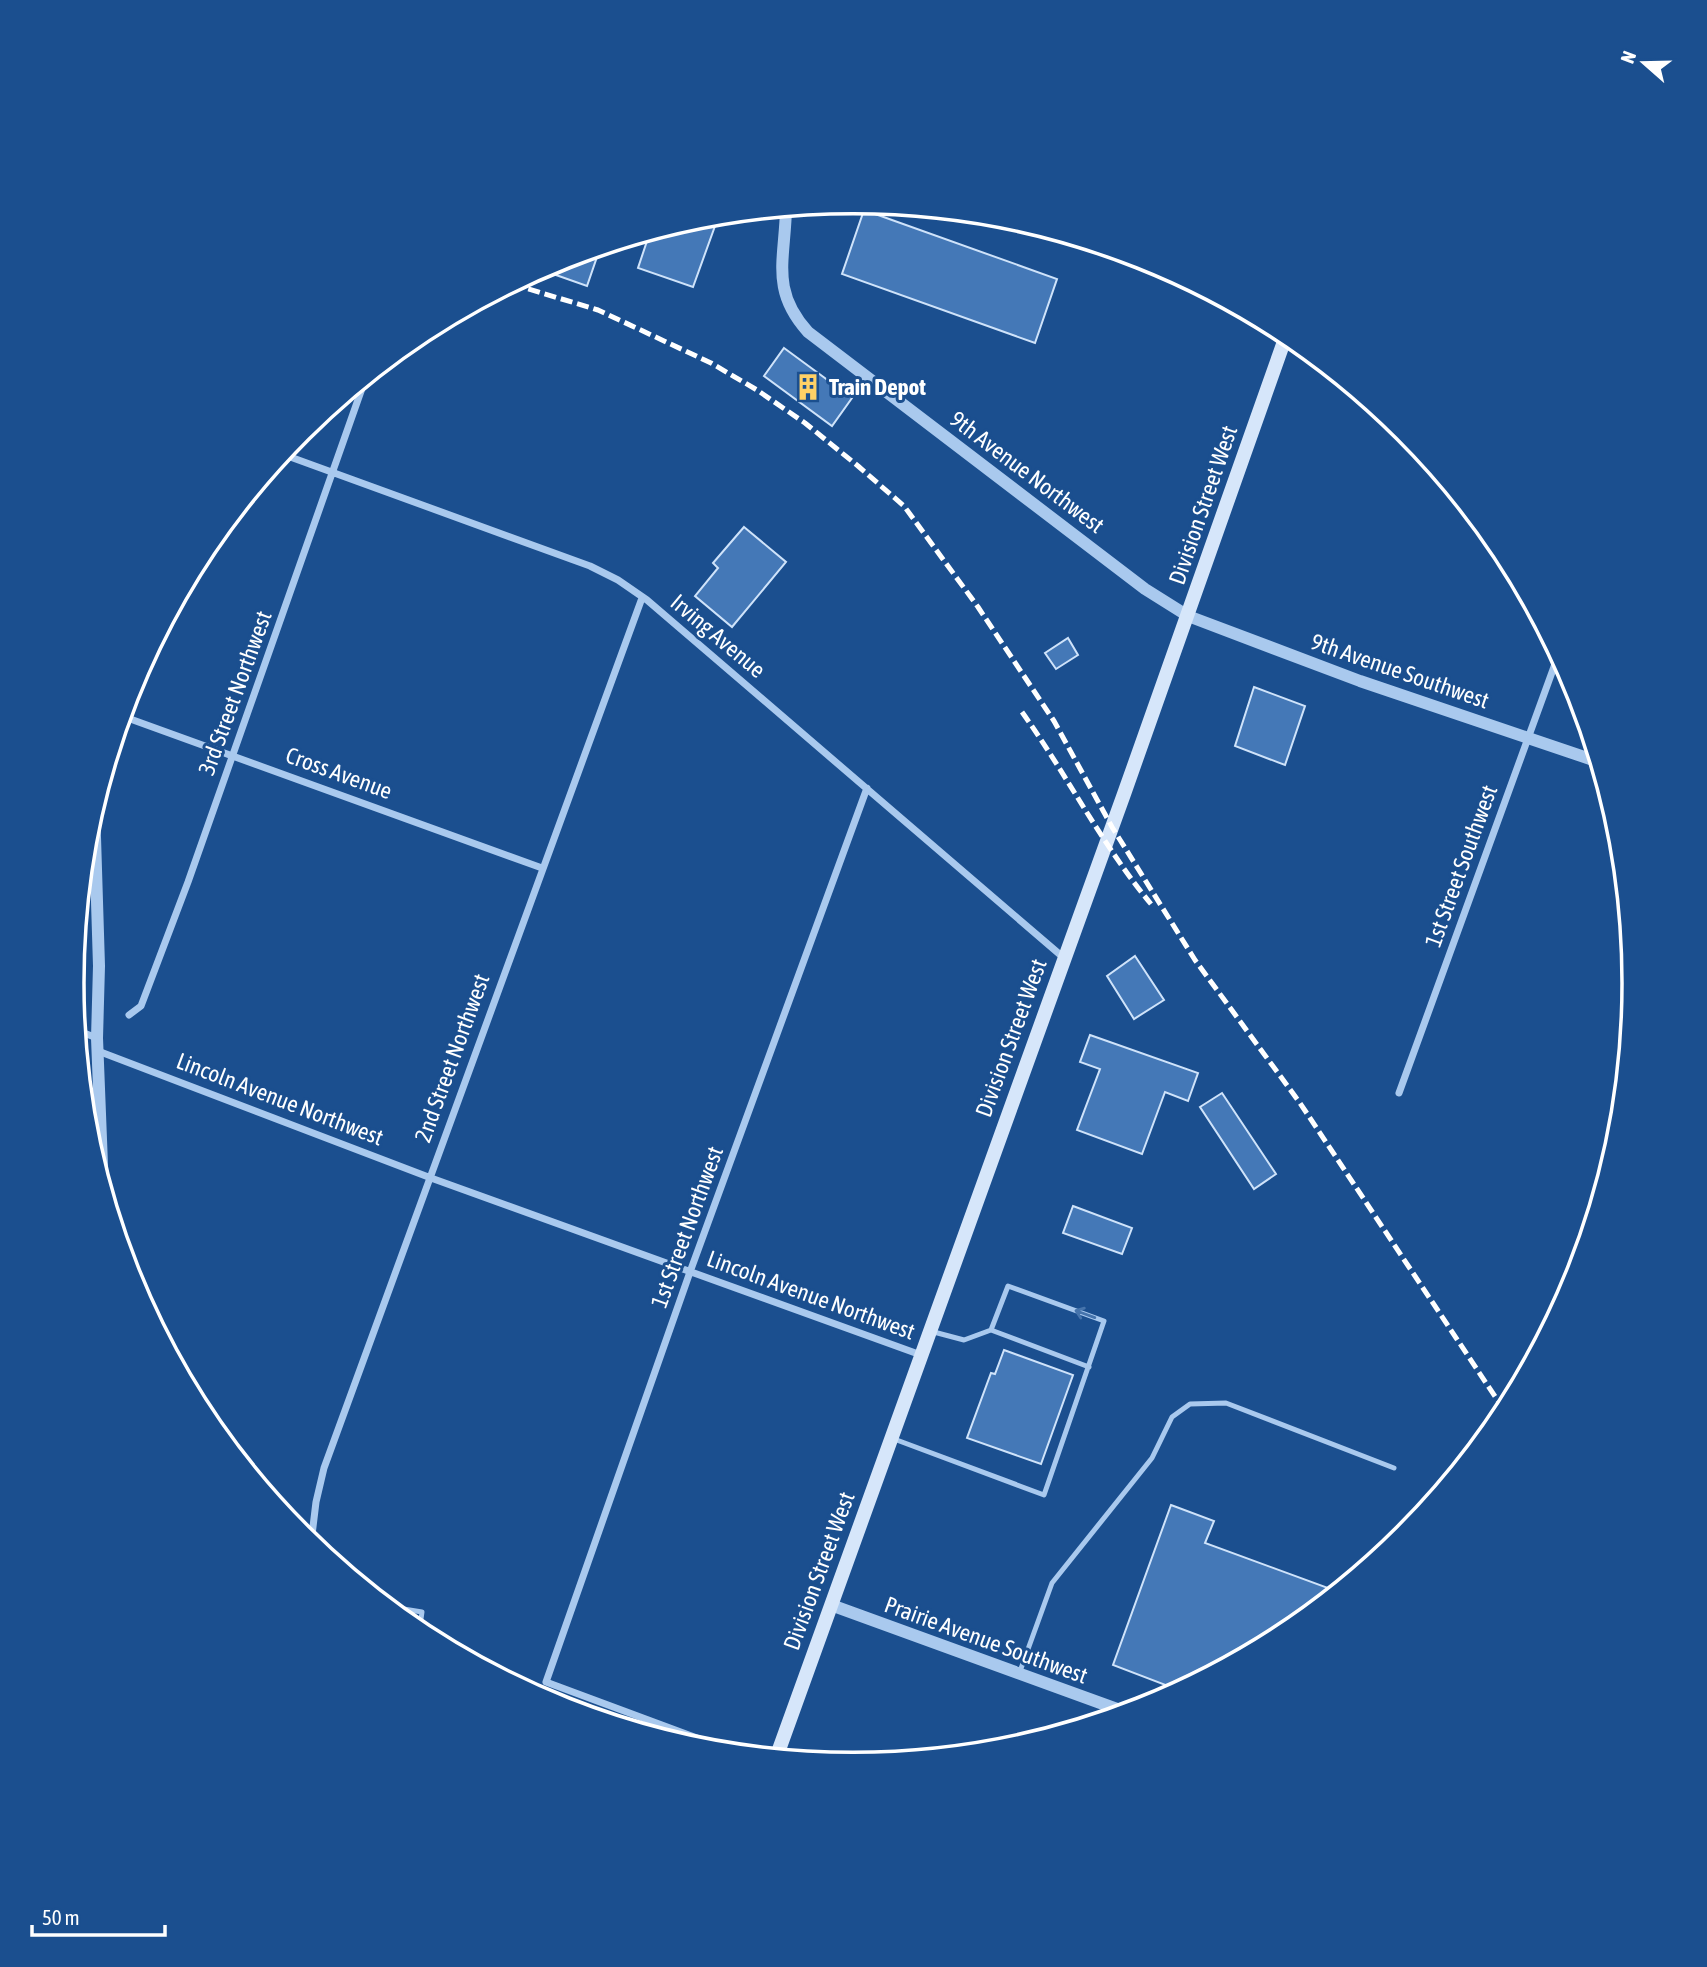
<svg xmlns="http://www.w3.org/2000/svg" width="1707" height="1967" font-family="'Asap Condensed',sans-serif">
  <rect width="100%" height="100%" fill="#1b4f8f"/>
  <path fill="#4478b7" stroke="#cfe3fa" stroke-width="2" d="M864 210 1057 279 1035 343 842 274Z
    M719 215 693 287 638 268 650 232 701 217Z
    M588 251 598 254 587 286 539 269 555 261Z
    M784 348 852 398 832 426 764 376Z
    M744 527 786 562 732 627 695 596 718 568 713 563Z
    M1068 638 1078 655 1056 669 1045 653Z
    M1254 687 1305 706 1285 765 1235 746Z
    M1135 956 1164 1000 1134 1019 1107 976Z
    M1090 1035 1198 1073 1188 1101 1165 1092 1142 1154 1077 1130 1100 1069 1080 1062Z
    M1222 1093 1276 1174 1254 1189 1200 1107Z
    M1073 1206 1132 1228 1122 1254 1063 1233Z
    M1004 1350 1073 1375 1041 1464 967 1438 991 1373 995 1374Z
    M1171 1505 1214 1521 1205 1543 1339 1592 1287 1634 1181 1691 1113 1665Z"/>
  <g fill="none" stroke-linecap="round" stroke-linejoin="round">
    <path stroke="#a9c9ee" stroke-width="5" d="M930 1331 964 1340 991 1330 1089 1367
      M894 1439 1044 1495 1104 1321 1008 1286 991 1330
      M385 1606 422 1612 419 1633
      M1019 1674 1052 1583 1152 1458 1172 1417 1190 1404 1226 1403 1394 1468"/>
    <path stroke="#a9c9ee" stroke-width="7" d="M282 454 590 566 618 580 647 600 1064 958
      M122 716 542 868
      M129 1015 141 1006 188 882 366 377
      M76 1030 97 1038
      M98 1051 431 1178 921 1355
      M1399 1093 1559 653
      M312 1535 316 1502 324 1468 642 598
      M740 1754 546 1682 690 1272 867 788"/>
    <path stroke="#a9c9ee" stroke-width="12" d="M786 208C785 260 770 290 808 332L1145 589 1188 616 1360 681 1599 762
      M1087 241 1178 275
      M94 805 99 966 97 1038 103 1190
      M831 1605 1128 1713"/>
    <path stroke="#d6e6fa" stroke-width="14" d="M776 1758 1124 794 1287 333"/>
    <path stroke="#fff" stroke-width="5" stroke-dasharray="12 5" stroke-linecap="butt" d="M512 284 598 310 711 363 757 390 805 423 858 466 904 506 978 607 1054 721 1112 827 1195 960 1300 1103 1506 1413
      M1022 712C1067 775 1102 845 1151 904"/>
  </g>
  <defs><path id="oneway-shaft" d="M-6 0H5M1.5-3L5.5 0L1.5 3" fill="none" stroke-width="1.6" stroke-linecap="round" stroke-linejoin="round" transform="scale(1.75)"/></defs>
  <use stroke="#4674ac" href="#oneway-shaft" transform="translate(1085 1314) rotate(-160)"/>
  <defs>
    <symbol id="building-bare" viewBox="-9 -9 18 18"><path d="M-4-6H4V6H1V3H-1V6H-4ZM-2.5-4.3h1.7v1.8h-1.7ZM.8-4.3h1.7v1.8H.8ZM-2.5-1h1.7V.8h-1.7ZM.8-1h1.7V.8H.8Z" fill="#ffd166" stroke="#1b4f8f" stroke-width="2.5" paint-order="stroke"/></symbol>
  </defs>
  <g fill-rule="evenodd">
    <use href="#building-bare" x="789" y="368" width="38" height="38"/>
  </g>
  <g text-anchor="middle" stroke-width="6" stroke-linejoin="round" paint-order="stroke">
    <g font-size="23" font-weight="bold" fill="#fff" stroke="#1b4f8f" text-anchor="start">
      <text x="829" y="395">Train Depot</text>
    </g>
    <g font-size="23" fill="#fff" stroke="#1b4f8f">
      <text transform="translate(1027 472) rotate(37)" y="8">9th Avenue Northwest</text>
      <text transform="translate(1203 505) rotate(-71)" y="8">Division Street West</text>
      <text transform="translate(718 636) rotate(40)" y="8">Irving Avenue</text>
      <text transform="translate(1400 671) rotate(19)" y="8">9th Avenue Southwest</text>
      <text transform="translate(235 693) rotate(-70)" y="8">3rd Street Northwest</text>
      <text transform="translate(339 773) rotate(20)" y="8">Cross Avenue</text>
      <text transform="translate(1461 866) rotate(-70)" y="8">1st Street Southwest</text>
      <text transform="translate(1011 1038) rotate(-70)" y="8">Division Street West</text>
      <text transform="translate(452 1058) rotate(-70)" y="8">2nd Street Northwest</text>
      <text transform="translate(280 1099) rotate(21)" y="8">Lincoln Avenue Northwest</text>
      <text transform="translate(687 1227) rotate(-70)" y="8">1st Street Northwest</text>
      <text transform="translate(811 1295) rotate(20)" y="8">Lincoln Avenue Northwest</text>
      <text transform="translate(819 1571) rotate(-70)" y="8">Division Street West</text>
      <text transform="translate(986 1640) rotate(20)" y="8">Prairie Avenue Southwest</text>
    </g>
  </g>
  <path d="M0 0H1707V1967H0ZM84 983a769 769 0 1 1 1538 0a769 769 0 1 1-1538 0Z" fill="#1b4f8f" fill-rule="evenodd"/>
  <path fill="none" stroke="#fff" stroke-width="3.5" d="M84 983a769 769 0 1 1 1538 0a769 769 0 1 1-1538 0Z"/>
  <g transform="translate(1644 63) rotate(290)" stroke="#1b4f8f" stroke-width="5" paint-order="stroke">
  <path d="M0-5L12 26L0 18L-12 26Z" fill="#ffffff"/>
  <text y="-10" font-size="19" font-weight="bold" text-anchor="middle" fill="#ffffff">N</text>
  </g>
  <path d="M32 1925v10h133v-10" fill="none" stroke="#ffffff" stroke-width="3.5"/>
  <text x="42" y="1925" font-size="21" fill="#ffffff" stroke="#1b4f8f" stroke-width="5" paint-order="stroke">50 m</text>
</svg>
